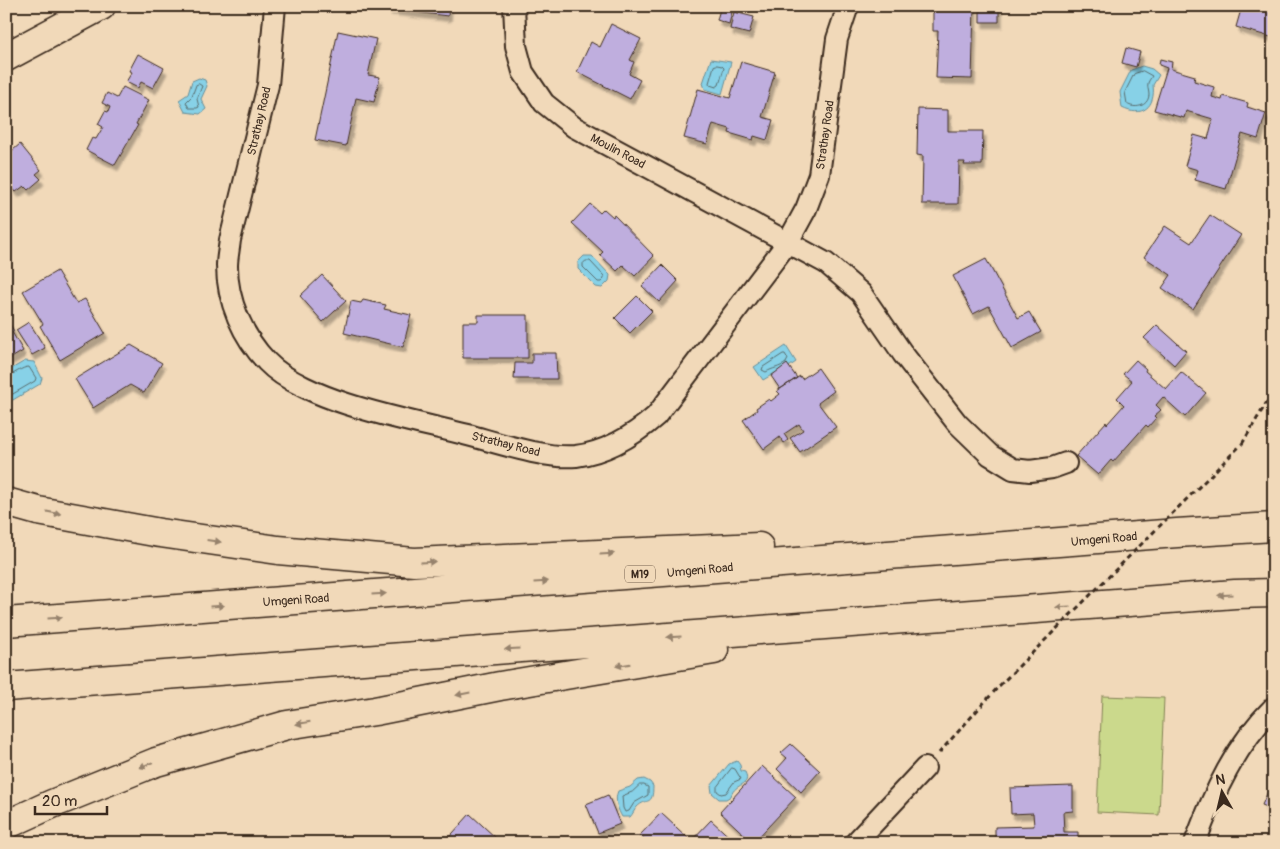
<svg xmlns="http://www.w3.org/2000/svg" width="1280" height="849" font-family="Pangolin,sans-serif">
  <defs>
    <filter id="shadow"><feDropShadow dx="3" dy="5.5" stdDeviation="1" flood-color="#0004"/></filter>
  </defs>
  <rect width="100%" height="100%" fill="#f1d9b9"/>
  <filter id="ink" filterUnits="userSpaceOnUse"><feTurbulence type="fractalNoise" baseFrequency=".02" numOctaves="2"/><feDisplacementMap in="SourceGraphic" scale="10" xChannelSelector="R" yChannelSelector="G"/><feConvolveMatrix kernelMatrix="1 2 1 2 8 2 1 2 1" color-interpolation-filters="sRGB"/></filter>
  <g filter="url(#ink)">
    <path fill="#cbd98c" stroke="#838255" d="M1102 696 1164 698 1159 815 1097 812Z"/>
    <path fill="#87d1e7" stroke="#698e97" d="M711 59 731 62 722 94 705 89 703 83Z
      M1142 66 1152 69 1159 75 1153 85C1156 107 1142 118 1122 108L1120 92 1131 70Z
      M199 78 205 80 207 86 201 99 206 109 200 114 185 112 179 100 188 94 192 81Z
      M584 256H592L610 275 609 281 602 288 596 287 578 269V262Z
      M786 346 796 362 777 375 775 373 763 380 754 367Z
      M25 361 34 362 42 378 40 384 6 404V372Z
      M737 761 740 765 741 771 745 772C752 787 735 782 731 796L726 799H719L712 793 711 786 729 764Z
      M644 779 650 782 653 786C653 807 647 797 637 807 634 810 633 814 630 817H622C618 810 614 800 618 791L630 787 638 780Z"/>
    <g fill="none" stroke-linecap="round" stroke-linejoin="round">
      <path stroke="#596d6e" stroke-width="1" d="M717 65 722 66 724 68 719 85 716 87 710 85 709 83 714 66Z
        M1143 71 1152 76C1151 78 1149 80 1148 83 1147 87 1149 91 1149 95 1148 107 1134 109 1127 104L1125 92 1134 74Z
        M199 84 202 86 197 99 199 107 197 108H189L186 102 192 96 196 85Z
        M586 261H590L604 276V279L601 282H598L583 267V264Z
        M786 363C779 368 773 368 766 372L762 370 763 367 783 354H785L788 359 786 363
        M6 376C15 375 21 367 29 367L36 378 35 381 6 398
        M732 768 735 769 741 779 734 782 726 793 721 794 717 791V787Z
        M640 785H644L648 787V795L634 803 629 811 625 812 623 808 622 796 632 792Z"/>
    </g>
    <path fill="#bfaede" stroke="#3b2a1e" filter="url(#shadow)" d="M388 6H449L448 16 388 9Z
      M933 6H974L972 79 936 78 938 31H933Z
      M980 6H999V22H980Z
      M1242 6 1255 9 1256 6H1274V38L1236 27Z
      M720 9 732 12 729 24 717 20Z
      M734 12 754 17 749 34 730 29Z
      M611 24 641 39 630 60 634 62 629 74 640 80 630 99 577 72 591 42 600 47Z
      M338 31 376 39 368 75 380 77 374 102 356 98 346 146 315 140Z
      M1126 48 1140 52 1136 67 1122 63Z
      M138 54 164 68 153 88 141 82 138 88 126 82 132 72 129 71Z
      M1160 59 1172 62 1171 69 1195 76 1194 81 1214 87 1212 97 1222 100 1223 96 1248 103 1247 107 1266 113 1258 139 1242 134 1226 189 1195 180 1198 170 1185 166 1194 135 1208 139 1213 119 1186 111 1184 118 1154 110 1167 68 1159 65Z
      M741 62 775 72 762 117 773 120 767 140 754 136 753 140 729 133 730 129 713 124 707 144 684 138 698 89 730 98Z
      M123 87 149 100 136 124 138 125 115 165 86 150 92 138 96 139 103 127 98 124 105 111 108 112 110 107 102 103 107 93 117 98Z
      M918 109 948 110V131H983L982 165H964L965 162H959L958 204H922L923 156 917 155Z
      M20 144 41 170 36 174 41 179 28 190 24 186 16 192 6 181V156Z
      M590 204 600 213 604 209 613 217 614 215 654 256 635 276 623 265 617 271 600 255 603 252 572 223Z
      M1210 215 1241 235 1193 309 1162 288 1171 275 1144 257 1165 226 1191 243Z
      M986 259 1018 318 1029 312 1041 332 1012 348 989 306 973 314 953 276Z
      M662 265 678 281 659 302 642 286Z
      M57 271 76 303 85 299 105 333 60 360 40 326 43 324 23 291Z
      M322 275 346 301 323 322 300 296Z
      M637 296 652 311 630 333 615 318Z
      M363 300 386 305 384 309 411 315 403 347 344 333 351 301 361 303Z
      M478 315H528V358H463V322H478Z
      M6 318 14 331 12 332 23 351 8 360Z
      M29 322 45 348 32 355 16 330Z
      M1157 325 1186 351 1174 365 1144 338Z
      M131 345 162 363 144 393 130 385 93 408 75 379Z
      M532 353H556L557 379H514L515 363H532Z
      M1136 360 1146 369 1145 371 1166 389 1181 372 1206 393 1185 417 1163 397 1156 405 1161 410 1154 416 1156 418 1148 427 1146 425 1113 462 1111 460 1098 475 1076 456 1106 422 1107 424 1124 405 1117 398 1132 381 1123 374Z
      M787 364 797 378 780 389 771 376Z
      M818 368 834 391 818 403 836 427 800 452 790 438 803 430 799 424 784 434 788 440 784 443 780 437 764 449 743 420 757 410 756 408 769 399 771 401 780 394 777 391 797 378 800 376 802 379Z
      M791 744 820 771 801 792 777 769 787 758 781 753Z
      M762 766 796 797 753 843 720 812Z
      M1272 782H1274V810L1262 805Z
      M1073 786V811L1063 812 1064 832H1078V843H995V827L1034 826 1033 813 1011 814 1010 788Z
      M608 795 620 824 598 833 586 804Z
      M661 813 691 841 711 820 736 843H649L640 835Z
      M470 814 496 838 492 843H444Z"/>
    <g fill="none" stroke-linecap="round" stroke-linejoin="round">
      <defs>
        <path id="minor" d="M275 6 268 85 230 240C229 249 227 258 227 266 227 301 243 337 267 362 285 381 322 396 347 404 387 417 428 425 468 435 498 443 546 459 576 456 607 452 632 437 656 416L788 242 806 209 819 175 837 39 848 6
          M514 6 516 46 523 72 544 103 574 127 826 263 861 293 903 354 957 423 990 455 1013 469 1030 471 1052 468 1066 463
          M855 843 925 768
          M1195 843C1213 794 1236 744 1274 707"/>
        <path id="secondary" d="M6 57 101 6"/>
        <path id="motorway" d="M6 502 38 511 160 533 278 550 414 562 759 547
          M6 622 1177 533 1274 527
          M6 687 1235 594 1274 593
          M6 825 52 804 156 762 287 725 375 711 500 686 714 650"/>
      </defs>
      <use href="#minor" stroke="#3b2a1e" stroke-width="24"/>
      <use href="#secondary" stroke="#3b2a1e" stroke-width="31"/>
      <use href="#motorway" stroke="#3b2a1e" stroke-width="31"/>
      <path stroke="#3b2a1e" stroke-width="3" stroke-dasharray="5 4" stroke-linecap="butt" d="M1242 444 1274 390
        M939 753 999 686"/>
      <use href="#minor" stroke="#f1d9b9" stroke-width="20"/>
      <use href="#secondary" stroke="#f1d9b9" stroke-width="28"/>
      <use href="#motorway" stroke="#f1d9b9" stroke-width="28"/>
      <path stroke="#3b2a1e" stroke-width="3" stroke-dasharray="5 4" stroke-linecap="butt" d="M999 686 1242 444"/>
    </g>
    <defs><path id="oneway-solid" d="M-6-.8H1V-3.2L6.5 0L1 3.2V.8H-6Z" transform="scale(1.25)"/></defs>
    <g fill="#96826c">
      <use href="#oneway-solid" transform="translate(54 513) rotate(11)"/>
      <use href="#oneway-solid" transform="translate(214 541) rotate(8)"/>
      <use href="#oneway-solid" transform="translate(607 554) rotate(-3)"/>
      <use href="#oneway-solid" transform="translate(428 562) rotate(-3)"/>
      <use href="#oneway-solid" transform="translate(541 582) rotate(-4)"/>
      <use href="#oneway-solid" transform="translate(379 594) rotate(-4)"/>
      <use href="#oneway-solid" transform="translate(1225 595) rotate(176)"/>
      <use href="#oneway-solid" transform="translate(217 606) rotate(-4)"/>
      <use href="#oneway-solid" transform="translate(1063 607) rotate(176)"/>
      <use href="#oneway-solid" transform="translate(55 618) rotate(-4)"/>
      <use href="#oneway-solid" transform="translate(674 637) rotate(176)"/>
      <use href="#oneway-solid" transform="translate(512 649) rotate(176)"/>
      <use href="#oneway-solid" transform="translate(623 665) rotate(170)"/>
      <use href="#oneway-solid" transform="translate(463 694) rotate(169)"/>
      <use href="#oneway-solid" transform="translate(303 723) rotate(170)"/>
      <use href="#oneway-solid" transform="translate(146 765) rotate(158)"/>
    </g>
  </g>
  <g text-anchor="middle" stroke-width="4" stroke-linejoin="round" paint-order="stroke">
    <rect fill="#f1d9b9" stroke="#725e4c" stroke-width="1" x="625" y="565.5" width="30" height="17" rx="4"/>
    <g font-size="11" font-weight="bold" fill="#3b2a1e">
      <text x="640" y="578">M19</text>
    </g>
    <g font-size="12" fill="#3b2a1e" stroke="#f1d9b9">
      <text transform="translate(259 121) rotate(-77)" y="4">Strathay Road</text>
      <text transform="translate(825 135) rotate(-82)" y="4">Strathay Road</text>
      <text transform="translate(618 151) rotate(28)" y="4">Moulin Road</text>
      <text transform="translate(506 444) rotate(14)" y="4">Strathay Road</text>
      <text transform="translate(1104 539) rotate(-5)" y="4">Umgeni Road</text>
      <text transform="translate(700 570) rotate(-5)" y="4">Umgeni Road</text>
      <text transform="translate(296 600) rotate(-4)" y="4">Umgeni Road</text>
    </g>
  </g>
  <rect width="1280" height="849" fill="none" stroke="#f1d9b9" stroke-width="25"/>
  <rect x="12" y="12" width="1255" height="824" fill="none" stroke="#3b2a1e" stroke-width="2" filter="url(#ink)"/>
  <g transform="translate(1222 792) rotate(352)" stroke="#f1d9b9" stroke-width="4" paint-order="stroke">
  <path d="M0-4L9 19L0 12L-9 19Z" fill="#3b2a1e"/>
  <text y="-8" font-size="14" font-weight="bold" text-anchor="middle" fill="#3b2a1e">N</text>
  </g>
  <path d="M35 806v8h72v-8" fill="none" stroke="#3b2a1e" stroke-width="2.5"/>
  <text x="42" y="806" font-size="15" fill="#3b2a1e" stroke="#f1d9b9" stroke-width="4" paint-order="stroke">20 m</text>
</svg>
